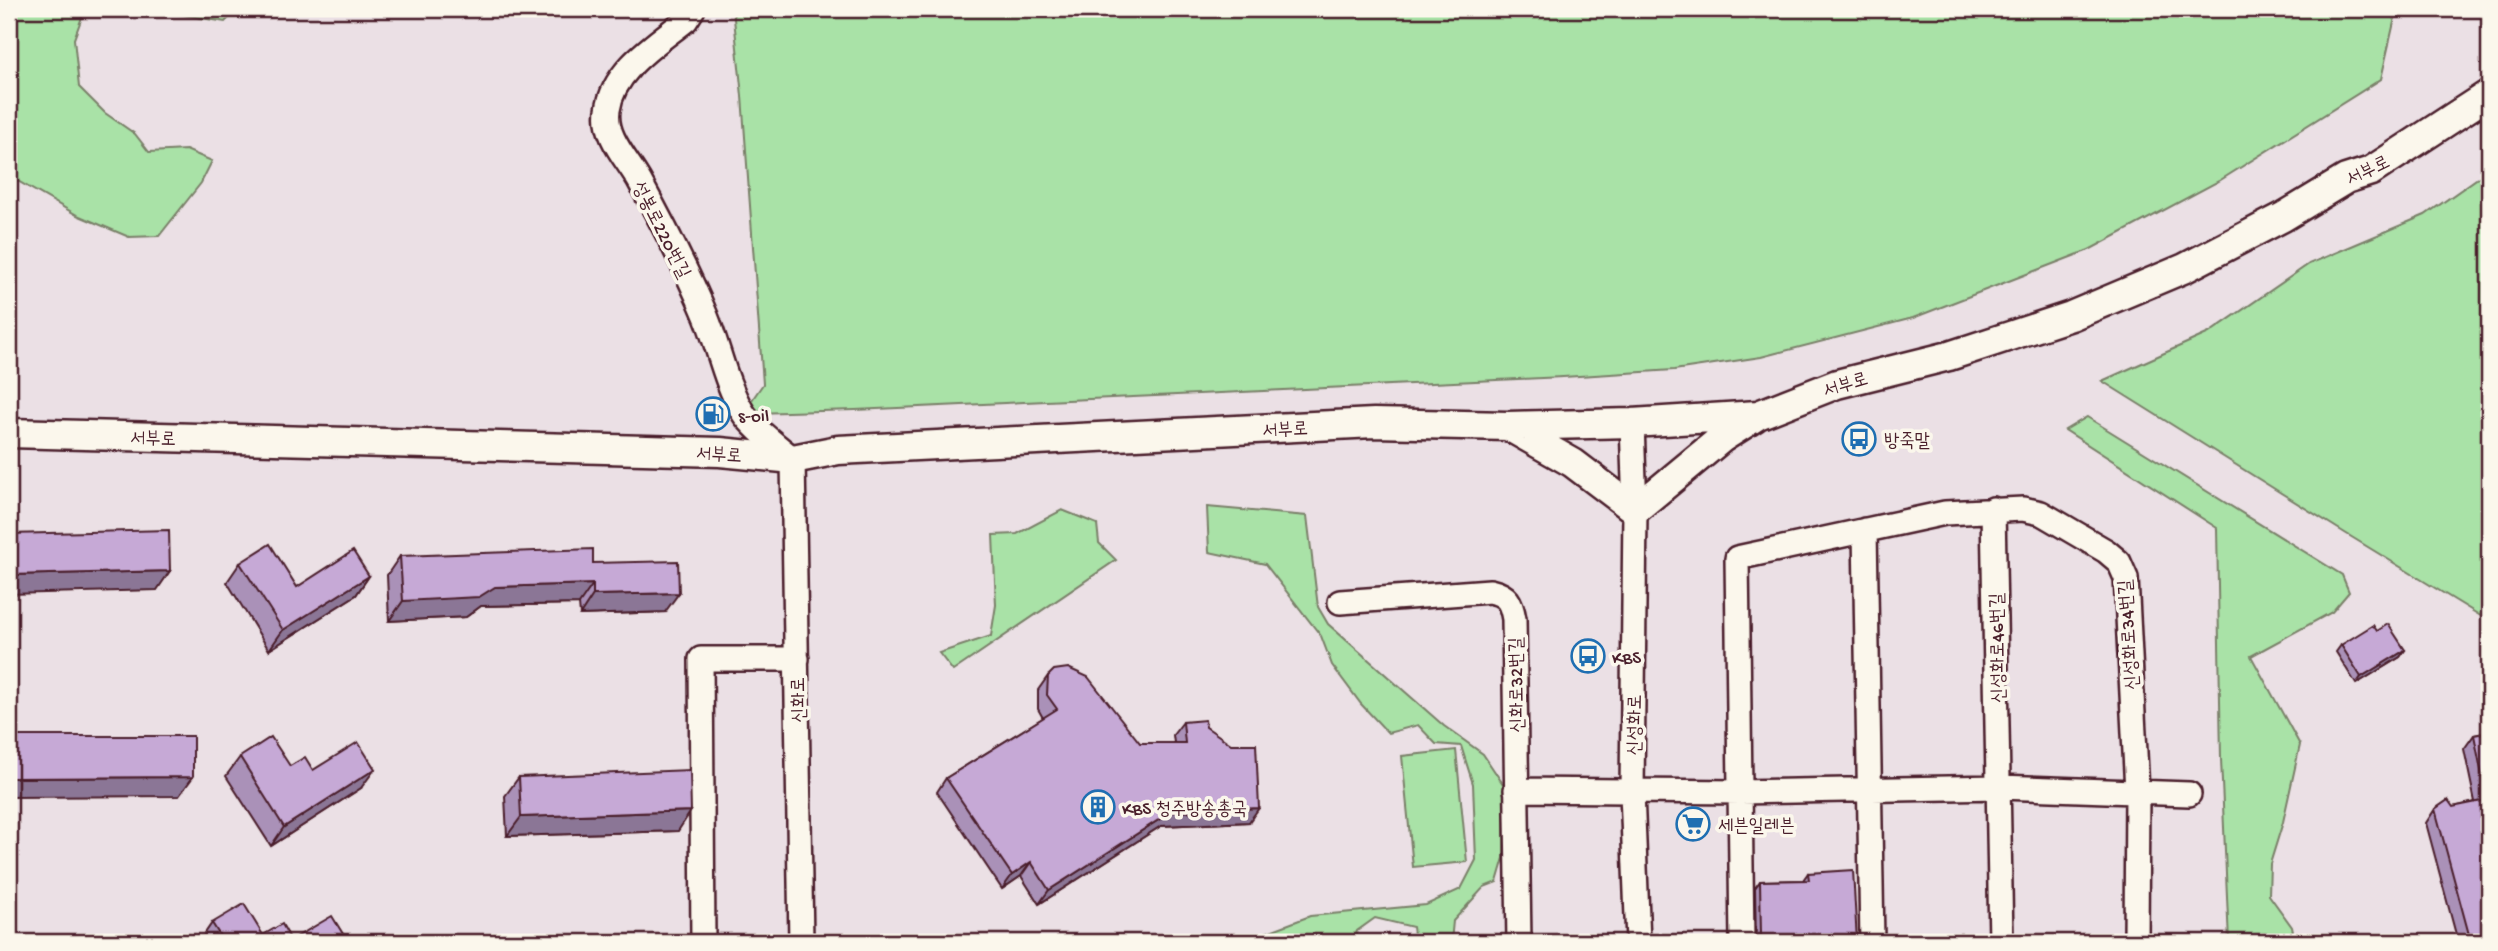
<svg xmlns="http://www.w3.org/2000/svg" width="2498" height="951" font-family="'Gochi Hand','Poor Story',sans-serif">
  <rect width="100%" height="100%" fill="#ebe0e5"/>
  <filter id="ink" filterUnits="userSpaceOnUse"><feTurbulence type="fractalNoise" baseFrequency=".0143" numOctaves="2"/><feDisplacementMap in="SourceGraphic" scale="14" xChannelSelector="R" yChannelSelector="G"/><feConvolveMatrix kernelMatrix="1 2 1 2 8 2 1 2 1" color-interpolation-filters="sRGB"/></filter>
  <g filter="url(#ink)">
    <path fill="#a9e2a7" stroke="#7a8069" stroke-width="2" d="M9 9H85L74 39 79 87 105 113 135 134 149 152 186 150 212 161 201 183 159 236 129 237 77 215 14 179 9 182Z
      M147 9H238L225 22Z
      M733 9H2397L2381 79 2219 181 2089 250 1913 318 1761 357 1674 370 1563 377 855 410 752 413 745 410 763 384 742 96Z
      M2489 170V621L2345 533 2102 381 2209 333 2309 264 2425 215Z
      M2087 417 2342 575 2349 592 2332 612 2251 656 2300 745 2283 822 2270 864 2269 895 2292 927 2295 942H2229L2221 759 2217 528 2065 430Z
      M1207 507 1307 516 1318 607 1328 624 1444 726 1483 754 1505 787 1504 858 1497 882 1484 887 1453 921 1451 942H1415L1413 927 1375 918 1357 931 1353 942H1282L1279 938 1267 942H1241L1310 916 1426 905 1461 889 1476 860 1473 784 1461 746 1436 744 1418 725 1388 733 1361 704 1332 665 1321 636 1265 564 1209 552Z
      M1062 510 1097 524 1099 543 1116 560 953 671 939 653 991 636 996 605 993 535 1017 534Z
      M1456 750 1467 862 1413 867 1402 756Z"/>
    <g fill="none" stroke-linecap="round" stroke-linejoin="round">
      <defs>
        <path id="minor" d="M693 9 686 20C656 44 613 70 608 110 604 137 628 160 640 182 664 226 687 270 706 316 719 348 725 382 742 411 751 427 778 446 793 459L801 942
          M1632 423 1635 510 1632 792 1638 942
          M1993 509 2001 942
          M1865 530 1872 942
          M1340 602 1490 591C1508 595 1511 602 1514 619L1519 942
          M1516 790 1741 792 1999 787 2189 794
          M703 942 701 659H797
          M1742 942 1737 558 1945 513 2023 509 2041 513 2106 551 2119 562 2126 578 2137 791 2136 942"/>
        <path id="major" d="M1508 426 1573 463 1635 510 1722 438 1755 417
          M9 433 720 452 793 459 838 450 1374 423 1508 426 1632 423 1758 415 1837 384 1949 356 2071 316 2185 268 2283 217 2346 179 2371 171 2489 94"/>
      </defs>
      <use href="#minor" stroke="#4a1f2b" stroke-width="28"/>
      <use href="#major" stroke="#4a1f2b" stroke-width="33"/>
      <use href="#minor" stroke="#fbf7ec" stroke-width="23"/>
      <use href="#major" stroke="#fbf7ec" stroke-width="28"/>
    </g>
    <path fill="#aa91b8" stroke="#4a1f2b" stroke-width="2" d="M400 556 593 563 665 612 580 615 579 604 481 606 466 617 389 621 387 575Z
      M240 563 297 587 369 576 356 595 269 650 227 582Z
      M2377 631 2405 650 2400 657 2356 684 2336 652 2341 645Z
      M1048 676 1140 743H1174L1173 735 1183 722 1206 727 1249 822 1161 826 1039 904 1021 876 1002 889 937 792 946 778 1043 718 1038 709V690Z
      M2489 732V942H2458L2426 823 2435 809 2453 807 2475 802 2464 749 2474 735Z
      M240 757 313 770 361 788 271 846 226 776Z
      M519 777 678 831 507 836 505 796Z
      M1808 873 1857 942H1756L1755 888 1760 881 1803 880Z
      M212 923 263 935 291 940 348 942H199Z"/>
    <path fill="#8b7696" stroke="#4a1f2b" stroke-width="2" d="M170 571 157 590 9 594V575Z
      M369 576 356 595 269 650 283 630Z
      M593 584 579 604 481 606 466 617 389 621 403 601 495 587Z
      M679 593 665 612 580 615 593 595Z
      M2405 650 2400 657 2356 684 2361 677Z
      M375 769 361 788 271 846 284 827Z
      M193 777 179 796 9 797V778Z
      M1259 808 1249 822 1161 826 1039 904 1049 890 1171 812Z
      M691 811 678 831 507 836 521 817Z
      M1031 862 1021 876 1002 889 1012 875Z"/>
    <path fill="#c6a9d6" stroke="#4a1f2b" stroke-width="2" d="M169 530 170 571 9 575V534Z
      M270 544 297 587 353 551 369 576 283 630 240 563Z
      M593 549V563L678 561 679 593 593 595V584L495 587 479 597 403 601 400 556Z
      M2388 624 2405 650 2361 677 2341 645 2373 625 2377 631Z
      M1068 668 1088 677 1140 743H1185L1183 722 1205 720 1206 727 1231 744H1256L1259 808 1171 812 1049 890 1031 862 1012 875 946 778 1057 709 1047 695 1048 676 1054 670Z
      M2489 732V888L2483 884 2489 908V942H2471L2435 809 2448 800 2453 807 2487 800 2474 735Z
      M9 736H193V777L9 778Z
      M271 737 290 766 305 757 313 770 358 742 375 769 284 827 240 757Z
      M690 770 691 811 521 817 519 777Z
      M1853 870 1857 942H1758L1761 935 1760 881 1809 880 1808 873Z
      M244 904 263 935 282 924 291 940 332 916 348 942H224L212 923Z"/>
  </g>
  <defs>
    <symbol id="fuel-ring" viewBox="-11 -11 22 22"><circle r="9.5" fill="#fbf7ec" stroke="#1f6fb2" stroke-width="1.5"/><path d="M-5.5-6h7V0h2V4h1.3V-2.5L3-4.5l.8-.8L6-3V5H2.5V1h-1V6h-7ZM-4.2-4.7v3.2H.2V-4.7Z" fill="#1f6fb2"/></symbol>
    <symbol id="bus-ring" viewBox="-11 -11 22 22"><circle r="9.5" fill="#fbf7ec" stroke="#1f6fb2" stroke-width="1.5"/><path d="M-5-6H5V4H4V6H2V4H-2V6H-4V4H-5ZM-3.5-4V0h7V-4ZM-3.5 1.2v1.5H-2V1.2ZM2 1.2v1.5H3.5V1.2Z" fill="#1f6fb2"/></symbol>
    <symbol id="building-ring" viewBox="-11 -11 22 22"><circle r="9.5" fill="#fbf7ec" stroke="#1f6fb2" stroke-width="1.5"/><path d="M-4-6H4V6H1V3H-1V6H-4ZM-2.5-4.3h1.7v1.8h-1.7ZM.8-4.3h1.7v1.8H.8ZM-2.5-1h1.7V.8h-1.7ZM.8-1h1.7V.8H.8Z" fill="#1f6fb2"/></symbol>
    <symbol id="supermarket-ring" viewBox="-11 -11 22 22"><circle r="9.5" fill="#fbf7ec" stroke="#1f6fb2" stroke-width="1.5"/><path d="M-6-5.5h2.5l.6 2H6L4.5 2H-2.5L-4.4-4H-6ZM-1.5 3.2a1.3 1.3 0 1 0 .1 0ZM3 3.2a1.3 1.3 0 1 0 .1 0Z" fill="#1f6fb2"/></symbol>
  </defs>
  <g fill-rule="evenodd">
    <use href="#fuel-ring" x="694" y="395" width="38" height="38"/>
    <use href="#bus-ring" x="1840" y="420" width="38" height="38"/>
    <use href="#bus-ring" x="1569" y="637" width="38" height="38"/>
    <use href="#building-ring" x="1079" y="788" width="38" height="38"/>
    <use href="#supermarket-ring" x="1674" y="805" width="38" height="38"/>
  </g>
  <g text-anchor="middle" stroke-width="7" stroke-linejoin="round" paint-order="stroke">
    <g font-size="19" fill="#4a1f2b" stroke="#fbf7ec">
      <text transform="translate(2367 169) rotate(-26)" y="7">서부로</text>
      <text transform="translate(663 229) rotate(63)" y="7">성봉로220번길</text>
      <text transform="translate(1845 383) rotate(-17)" y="7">서부로</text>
      <text transform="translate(1285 428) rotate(-3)" y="7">서부로</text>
      <text transform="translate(153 437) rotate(1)" y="7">서부로</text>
      <text transform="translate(719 453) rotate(3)" y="7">서부로</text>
      <text transform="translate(2127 635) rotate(-94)" y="7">신성화로34번길</text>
      <text transform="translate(1996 648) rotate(-91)" y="7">신성화로46번길</text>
      <text transform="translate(1515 685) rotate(-91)" y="7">신화로32번길</text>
      <text transform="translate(797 700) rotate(-91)" y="7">신화로</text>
      <text transform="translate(1633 725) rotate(-89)" y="7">신성화로</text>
    </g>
    <g font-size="19" fill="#4a1f2b" stroke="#fbf7ec" text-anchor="start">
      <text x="738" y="421">s-oil</text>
      <text x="1884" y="446">방죽말</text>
      <text x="1612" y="663">KBS</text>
      <text x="1122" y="814">KBS 청주방송총국</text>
      <text x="1718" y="831">세븐일레븐</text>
    </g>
  </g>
  <rect width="2498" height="951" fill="none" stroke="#fbf7ec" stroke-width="35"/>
  <rect x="18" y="18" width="2463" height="916" fill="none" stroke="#4a1f2b" stroke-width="2.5" filter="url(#ink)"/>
</svg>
